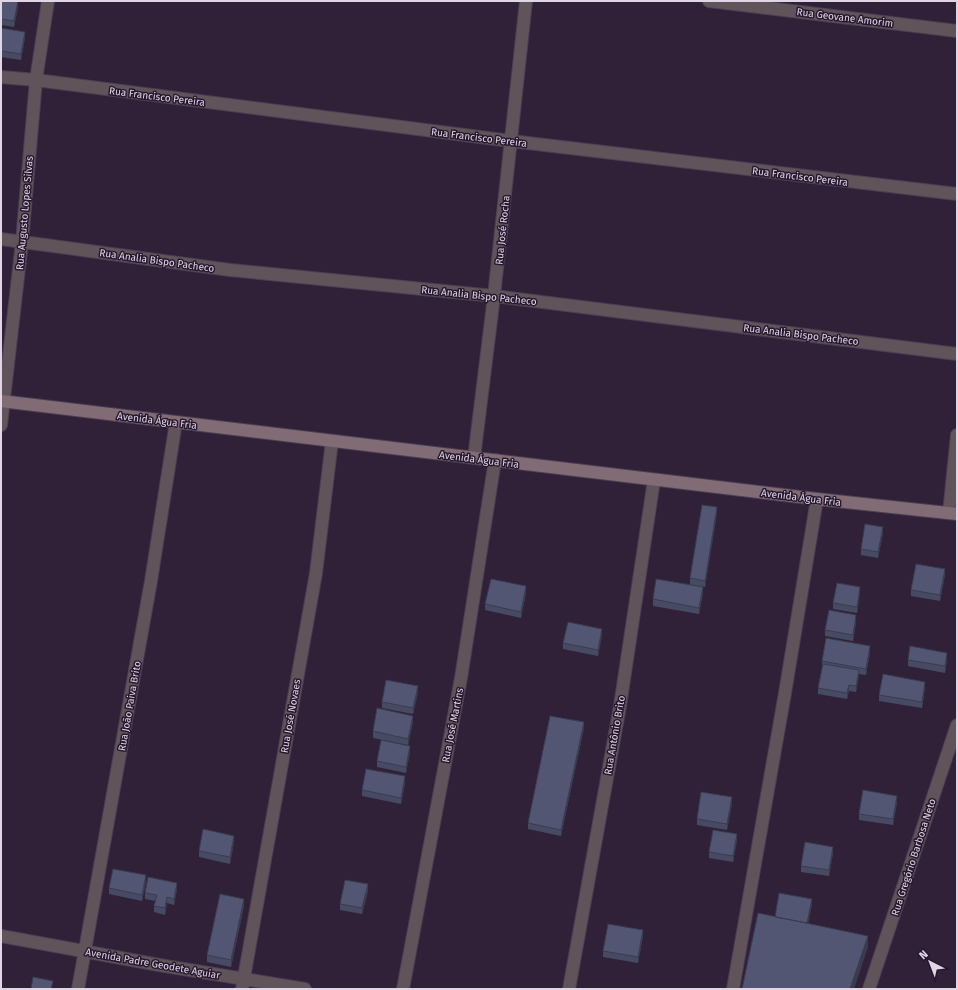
<svg xmlns="http://www.w3.org/2000/svg" width="958" height="990" font-family="'Fira Sans',sans-serif">
  <rect width="100%" height="100%" fill="#302138"/>
  <g fill="none" stroke-linecap="round" stroke-linejoin="round">
    <defs>
      <path id="street" d="M709 1 957 31
        M1 77 36 80 511 141 957 194
        M1 239 230 270 494 296 957 354
        M1 425 22 242 36 80 48 1
        M474 458 494 296 526 1
        M949 513 957 435
        M1 936 159 965 305 989
        M78 989 151 581 176 422
        M242 989 316 573 332 441
        M403 989 461 678 495 460
        M569 989 620 706 654 480
        M733 989 785 693 817 499
        M869 989 957 725"/>
      <path id="secondary" d="M1 401 817 499 957 514"/>
    </defs>
    <use href="#street" stroke="#4c3e54" stroke-width="14"/>
    <use href="#secondary" stroke="#4c3e54" stroke-width="14"/>
    <use href="#street" stroke="#61535a" stroke-width="12"/>
    <use href="#secondary" stroke="#816b75" stroke-width="12"/>
  </g>
  <path fill="#474a63" d="M1 1 18 7 14 27 1 25Z
    M1 28 25 38 21 60 1 57Z
    M717 513 705 587 690 585V578Z
    M883 533 878 558 861 555V549Z
    M945 575 940 601 911 596V590Z
    M526 593 521 618 485 610V604Z
    M703 593 699 614 653 606V599Z
    M860 593 857 613 833 609V603Z
    M856 622 853 641 825 636V630Z
    M602 635 598 656 563 649V643Z
    M870 652 866 675 859 674 856 692 849 691 847 699 818 694V688L822 667V661Z
    M947 659 945 673 908 666V660Z
    M925 688 922 708 879 701V695Z
    M418 692 413 714 382 708V702Z
    M413 722 408 745 373 738V731Z
    M584 728 561 836 528 829V823Z
    M410 752 406 773 377 767V761Z
    M405 783 401 804 362 796V790Z
    M897 802 893 825 859 820V814Z
    M732 803 727 830 697 825V819Z
    M737 840 733 862 709 858V852Z
    M234 842 230 864 199 857V851Z
    M833 853 829 876 801 872V866Z
    M146 882 142 901 109 894V888Z
    M177 889 174 905 167 903 165 915 154 912V906L156 901 145 899V893Z
    M368 891 362 914 340 910V904Z
    M244 906 231 967 207 962V955Z
    M643 936 638 963 603 957V951Z"/>
  <path fill="#393c50" d="M18 1V7L14 27V21Z
    M25 32V38L21 60V54Z
    M717 507V513L705 587V581Z
    M883 527V533L878 558V552Z
    M945 569V575L940 601V595Z
    M526 586V593L521 618V612Z
    M703 587V593L699 614V608Z
    M860 587V593L857 613V607Z
    M856 615V622L853 641V635Z
    M602 629V635L598 656V650Z
    M870 646V652L866 675V669Z
    M947 653V659L945 673V666Z
    M859 670V676L856 692V686Z
    M925 682V688L922 708V702Z
    M849 685V691L847 699V693Z
    M418 686V692L413 714V708Z
    M413 716V722L408 745V739Z
    M584 722V728L561 836V830Z
    M410 746V752L406 773V767Z
    M405 776V783L401 804V798Z
    M897 796V802L893 825V819Z
    M732 797V803L727 830V824Z
    M737 834V840L733 862V856Z
    M234 836V842L230 864V857Z
    M833 847V853L829 876V870Z
    M146 875V882L142 901V895Z
    M177 883V889L174 905V899Z
    M368 884V891L362 914V908Z
    M167 897V903L165 915V908Z
    M244 899V906L231 967V960Z
    M812 899V905L807 931V924Z
    M643 930V936L638 963V957Z
    M868 936V947L854 989H850Z"/>
  <path fill="#525673" stroke="#393c50" d="M1 1H18L14 21 1 19Z
    M1 28 25 32 21 54 1 51Z
    M702 505 717 507 705 581 690 578Z
    M865 524 883 527 878 552 861 549Z
    M916 564 945 569 940 595 911 590Z
    M491 579 526 586 521 612 485 604Z
    M656 579 703 587 699 608 653 599Z
    M837 583 860 587 857 607 833 603Z
    M829 610 856 615 853 635 825 630Z
    M568 622 602 629 598 650 563 643Z
    M826 638 870 646 866 669 822 661Z
    M910 646 947 653 945 666 908 660Z
    M823 664 859 670 856 686 849 685 847 693 818 688Z
    M883 674 925 682 922 702 879 695Z
    M386 680 418 686 413 708 382 702Z
    M377 708 413 716 408 739 373 731Z
    M550 716 584 722 561 830 528 823Z
    M381 740 410 746 406 767 377 761Z
    M366 769 405 776 401 798 362 790Z
    M863 790 897 796 893 819 859 814Z
    M701 792 732 797 727 824 697 819Z
    M203 829 234 836 230 857 199 851Z
    M713 830 737 834 733 856 709 852Z
    M805 842 833 847 829 870 801 866Z
    M113 869 146 875 142 895 109 888Z
    M148 877 177 883 174 899 167 897 165 908 154 906 157 895 145 893Z
    M345 880 368 884 362 908 340 904Z
    M779 893 812 899 807 923 775 917Z
    M220 894 244 899 231 960 207 955Z
    M758 913 868 936 850 989H742Z
    M608 924 643 930 638 957 603 951Z
    M33 977 53 981 51 989H31Z"/>
  <g text-anchor="middle" stroke-width="3" stroke-linejoin="round" paint-order="stroke">
    <g font-size="10" fill="#e0d6e6" stroke="#26172e">
      <text transform="translate(845 17) rotate(7)" y="4">Rua Geovane Amorim</text>
      <text transform="translate(157 96) rotate(7)" y="4">Rua Francisco Pereira</text>
      <text transform="translate(479 137) rotate(7)" y="4">Rua Francisco Pereira</text>
      <text transform="translate(800 176) rotate(7)" y="4">Rua Francisco Pereira</text>
      <text transform="translate(24 213) rotate(-85)" y="4">Rua Augusto Lopes Silvas</text>
      <text transform="translate(502 230) rotate(-84)" y="4">Rua José Rocha</text>
      <text transform="translate(157 260) rotate(8)" y="4">Rua Analia Bispo Pacheco</text>
      <text transform="translate(479 295) rotate(6)" y="4">Rua Analia Bispo Pacheco</text>
      <text transform="translate(801 334) rotate(7)" y="4">Rua Analia Bispo Pacheco</text>
      <text transform="translate(157 420) rotate(7)" y="4">Avenida Água Fria</text>
      <text transform="translate(479 459) rotate(7)" y="4">Avenida Água Fria</text>
      <text transform="translate(801 497) rotate(7)" y="4">Avenida Água Fria</text>
      <text transform="translate(129 706) rotate(-80)" y="4">Rua João Paiva Brito</text>
      <text transform="translate(290 716) rotate(-80)" y="4">Rua José Novaes</text>
      <text transform="translate(452 725) rotate(-79)" y="4">Rua José Martins</text>
      <text transform="translate(614 735) rotate(-80)" y="4">Rua Antônio Brito</text>
      <text transform="translate(913 857) rotate(-72)" y="4">Rua Gregório Barbosa Neto</text>
      <text transform="translate(153 963) rotate(10)" y="4">Avenida Padre Geodete Aguiar</text>
    </g>
  </g>
  <rect width="958" height="990" fill="none" stroke="#e0d6e6" stroke-width="4"/>
  <g transform="translate(930 962) rotate(318)" stroke="#26172e" stroke-width="3" paint-order="stroke">
  <path d="M0-3L7 15L0 10L-7 15Z" fill="#e0d6e6"/>
  <text y="-6" font-size="11" font-weight="bold" text-anchor="middle" fill="#e0d6e6">N</text>
  </g>
</svg>
